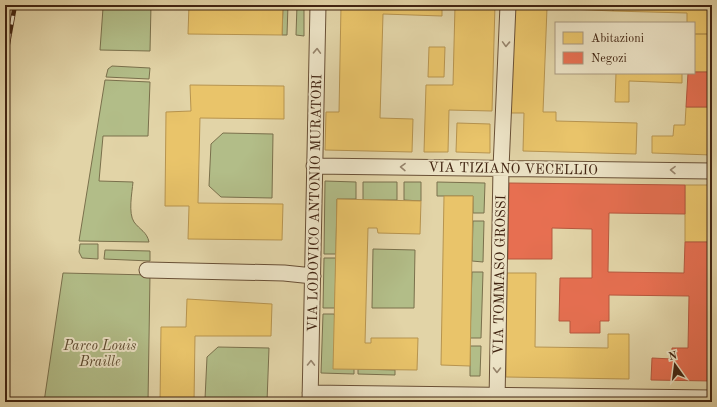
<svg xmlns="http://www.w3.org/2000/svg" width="717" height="407" font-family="'Old Standard TT',serif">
  <rect width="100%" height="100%" fill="#e2d4a7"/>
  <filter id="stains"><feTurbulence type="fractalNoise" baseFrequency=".005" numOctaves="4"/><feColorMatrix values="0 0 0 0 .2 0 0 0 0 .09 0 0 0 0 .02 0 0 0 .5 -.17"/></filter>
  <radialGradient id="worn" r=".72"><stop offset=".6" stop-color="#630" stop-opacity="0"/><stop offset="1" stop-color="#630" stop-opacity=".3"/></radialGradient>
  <path fill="#b2bd88" stroke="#7a704c" d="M114 5H151L150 51 100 50 103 8H113Z
    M283 5H288L287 35H282Z
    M297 5H304V36L296 35Z
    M112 66 150 68 149 79 106 77 108 69Z
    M105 80 150 82 148 136H103L99 181 133 182C132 193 128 213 134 222 140 230 147 232 149 242L79 241Z
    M223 133 273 134 272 198 221 197 209 186 211 144Z
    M325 181 356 182V199H337L336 254H324Z
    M363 182H397V200H363Z
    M404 182H421V201L404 200Z
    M437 182 485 183 484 213H473V196H437Z
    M473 221H484L483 262 472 261Z
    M80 244H98V259L82 258 79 252Z
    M373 249 415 250 414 308H372Z
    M105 250 150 251V261L104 259Z
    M324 258H336L335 308H323Z
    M472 272H483L481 338H470Z
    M63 273 150 275 148 402H44Z
    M323 314H334L354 369V374L321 373Z
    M470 346H481L480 376H470Z
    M218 347 269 348 267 402H207L205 399 207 357Z
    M358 369 395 370V375L358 374Z"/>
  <path fill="#e9c46a" stroke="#b7944f" d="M189 5H283L282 35 188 34Z
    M330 5H495L492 111 449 110 448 152H424L426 85H453L455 6H442V16L383 14 380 118 413 119 412 152 325 150 326 112H339L341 6Z
    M514 5H613V11L547 8 543 112H556V121L637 123 636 154 523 151 524 113H511Z
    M613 5H712V34H694V23H687V13L613 11Z
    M694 34H712V72H694Z
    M429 47H445L444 77H428Z
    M616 73H682V83L629 81V102H615Z
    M190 85 284 86V119L200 118 198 203 283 204 282 240 188 239 189 206H165L166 112 191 111Z
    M686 107H712V155L652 153V136H673L674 125H685Z
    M457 123 490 124V153L456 152Z
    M685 185H712V242H685Z
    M444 196H473L470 366 441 365Z
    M337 199 421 201 420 234 378 233 377 228H368L365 343H371V338H418L417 370 333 369Z
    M507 273H536L535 347 608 348V334H629V379L506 377Z
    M187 299 272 304 271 336H195L194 402H160L161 327H186Z"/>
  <path fill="#e76f51" stroke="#b5583e" d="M694 72H712V107H686L688 73Z
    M509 183 685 185V214L609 213 608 272 684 273 685 242H712V381L651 380 652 358 672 359V348H688L689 296 609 295V321H600V333H570V321H559L560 278H592V229L552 228V259H508Z"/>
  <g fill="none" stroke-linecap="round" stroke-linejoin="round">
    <defs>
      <path id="minor" d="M314 166 712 171
        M147 270 284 273 313 276
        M310 393 712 398
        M310 402 318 5
        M497 402 501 168 508 5"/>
    </defs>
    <use href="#minor" stroke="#695036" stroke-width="17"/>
    <use href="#minor" stroke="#ece3c6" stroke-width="15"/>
    <defs>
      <path id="rail" d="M5 7V5
        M5 60 15 5"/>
    </defs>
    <use href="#rail" stroke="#412411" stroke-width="4.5"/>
    <use href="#rail" stroke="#ece3c6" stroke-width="3" stroke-dasharray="9" stroke-linecap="butt"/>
  </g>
  <defs><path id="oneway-chevron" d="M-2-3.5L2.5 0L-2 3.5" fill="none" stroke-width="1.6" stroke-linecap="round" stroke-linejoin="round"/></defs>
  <g stroke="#96846c">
    <use href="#oneway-chevron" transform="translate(506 44) rotate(92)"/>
    <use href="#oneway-chevron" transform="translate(317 51) rotate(-88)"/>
    <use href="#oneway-chevron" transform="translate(403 167) rotate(-179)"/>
    <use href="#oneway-chevron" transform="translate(673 170) rotate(-179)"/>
    <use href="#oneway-chevron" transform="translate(311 363) rotate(-89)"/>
    <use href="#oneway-chevron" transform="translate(497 370) rotate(91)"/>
  </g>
  <g text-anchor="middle" stroke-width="4" stroke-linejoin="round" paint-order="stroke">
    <g font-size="14" fill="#412411" stroke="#ece3c6">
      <text transform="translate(513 168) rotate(1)" y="5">VIA TIZIANO VECELLIO</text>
      <text transform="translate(314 203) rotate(-89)" y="5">VIA LODOVICO ANTONIO MURATORI</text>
      <text transform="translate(499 275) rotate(-89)" y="5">VIA TOMMASO GROSSI</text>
    </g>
    <g font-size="14" font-style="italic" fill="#5d4a2f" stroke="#ece3c6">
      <text x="100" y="350">Parco Louis<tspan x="100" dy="16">Braille</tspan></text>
    </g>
  </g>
  <rect width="717" height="407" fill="none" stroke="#e2d4a7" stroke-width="20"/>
  <rect x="6" y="6" width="705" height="395" fill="none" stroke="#412411" stroke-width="2"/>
  <rect x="10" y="10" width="697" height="387" fill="none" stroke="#412411"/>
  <rect x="555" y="22" width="140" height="52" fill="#ece3c6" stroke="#a8977e"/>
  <rect x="563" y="32" width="20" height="12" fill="#e9c46a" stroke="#a8977e"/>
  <text x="591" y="42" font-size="12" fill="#412411">Abitazioni</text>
  <rect x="563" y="52" width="20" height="12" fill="#e76f51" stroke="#a8977e"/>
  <text x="591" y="62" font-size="12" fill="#412411">Negozi</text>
  <g transform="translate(675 365) rotate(346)" stroke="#ece3c6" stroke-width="3" paint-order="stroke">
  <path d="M0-3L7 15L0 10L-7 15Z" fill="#412411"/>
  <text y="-6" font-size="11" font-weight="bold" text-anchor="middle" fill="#412411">N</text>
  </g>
  <rect width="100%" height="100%" filter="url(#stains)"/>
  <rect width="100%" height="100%" fill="url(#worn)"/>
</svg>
